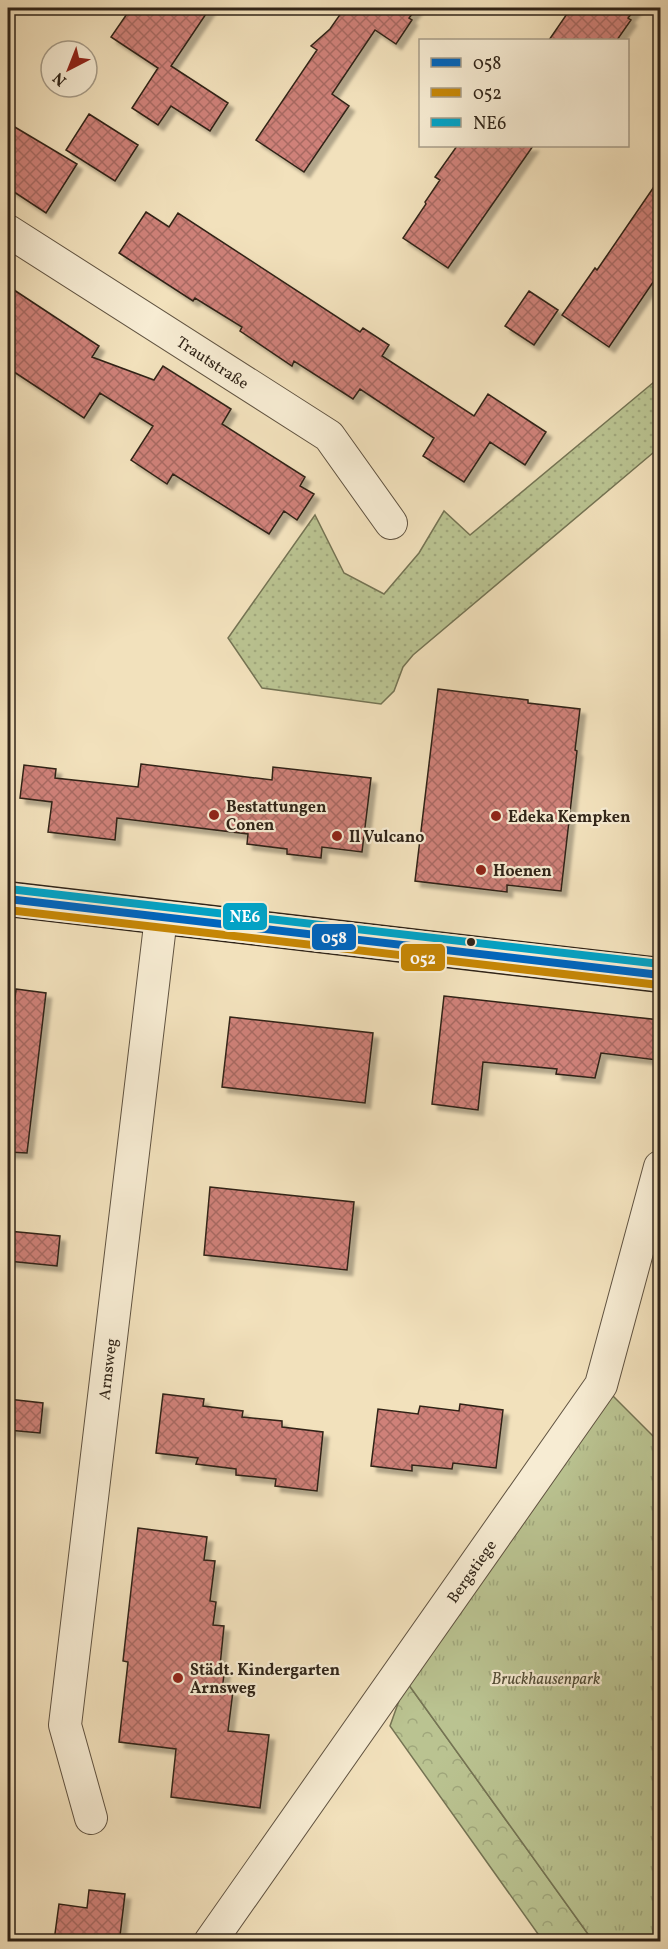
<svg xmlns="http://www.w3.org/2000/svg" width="668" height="1949" font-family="Vollkorn,serif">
  <defs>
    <pattern id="grass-dots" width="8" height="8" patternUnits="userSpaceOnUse" patternTransform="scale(1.5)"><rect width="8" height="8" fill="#bac391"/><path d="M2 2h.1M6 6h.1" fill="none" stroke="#a0a77c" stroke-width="1.8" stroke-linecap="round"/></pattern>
    <pattern id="forest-crowns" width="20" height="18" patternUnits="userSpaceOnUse" patternTransform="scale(1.5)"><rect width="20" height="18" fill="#bac391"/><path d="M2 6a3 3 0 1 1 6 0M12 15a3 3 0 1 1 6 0" fill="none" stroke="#a0a77c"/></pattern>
    <pattern id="park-tufts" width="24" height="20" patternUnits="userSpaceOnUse" patternTransform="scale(1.5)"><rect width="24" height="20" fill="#bac391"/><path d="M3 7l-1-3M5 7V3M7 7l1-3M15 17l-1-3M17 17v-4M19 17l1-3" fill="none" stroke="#a0a77c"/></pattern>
    <pattern id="building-cross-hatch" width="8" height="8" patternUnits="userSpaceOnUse" patternTransform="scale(1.5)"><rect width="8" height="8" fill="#cf8179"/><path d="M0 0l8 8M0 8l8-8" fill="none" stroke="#a86962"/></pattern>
    <filter id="shadow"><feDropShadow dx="5.5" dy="5.5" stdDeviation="1.5" flood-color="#0004"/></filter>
  </defs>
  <rect width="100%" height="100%" fill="#f2e1bc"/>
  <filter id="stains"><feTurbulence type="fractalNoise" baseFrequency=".00333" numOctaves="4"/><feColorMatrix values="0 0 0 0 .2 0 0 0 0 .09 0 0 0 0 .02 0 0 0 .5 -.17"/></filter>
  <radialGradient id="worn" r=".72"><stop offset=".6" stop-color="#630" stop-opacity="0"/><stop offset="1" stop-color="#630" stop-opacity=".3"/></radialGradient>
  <path fill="url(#grass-dots)" stroke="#757454" stroke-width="1.5" d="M660 377V447L413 655 403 667 394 691 381 704 262 688 228 638 315 515 344 573 384 594 419 553 444 511 470 535Z"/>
  <path fill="url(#forest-crowns)" stroke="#757454" stroke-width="1.5" d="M406 1681 593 1941H543L390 1726Z"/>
  <path fill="url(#park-tufts)" stroke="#757454" stroke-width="1.5" d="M605 1388 660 1443V1941H593L406 1681Z"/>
  <path fill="url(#building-cross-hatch)" stroke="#302418" stroke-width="1.5" filter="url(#shadow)" d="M131 8H210L171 66 228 103 210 131 171 106 158 125 132 108 158 68 111 37Z
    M341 8H417L409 18 412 20 396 44 375 30 332 94 349 106 304 172 256 140 317 50 311 46 330 29 344 9Z
    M571 8H636L628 18 631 20 617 40H549Z
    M89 114 138 145 115 181 66 150Z
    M8 123 77 164 46 213 8 188Z
    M457 146H533L448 268 403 238 426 204 425 202 440 180 435 177Z
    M660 178V272L609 347 562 315 595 268 597 270Z
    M146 212 169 227 178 213 360 332 363 328 389 345 382 356 474 416 488 394 546 432 525 465 490 442 464 482 423 456 434 438 360 389 353 399 294 361 292 366 240 331 242 327 195 298 193 301 119 253Z
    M8 286 99 346 92 357 154 380 163 366 231 409 222 424 305 477 300 486 314 494 297 520 284 511 269 534 173 474 167 484 131 460 153 426 100 393 84 418 8 368Z
    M529 291 558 310 534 345 505 326Z
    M438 689 528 700V703L580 709 575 750 577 751 561 891 507 885V892L415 881Z
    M141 764 272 780 273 767 371 778 362 852 322 847 321 858 287 854V849L247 844 248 834 117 818 115 840 48 832 52 802 20 798 24 765 56 769 55 778 138 787Z
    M16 989 46 993 27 1153 8 1152V1062Z
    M444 996 660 1020 657 1060 601 1053 595 1078 556 1074 557 1069 483 1062 478 1110 432 1104Z
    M230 1017 373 1033 365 1103 222 1087Z
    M210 1187 354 1202 347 1270 204 1255Z
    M8 1231 60 1236 57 1266 8 1261Z
    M163 1394 204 1399 203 1406 243 1411 242 1417 282 1421V1427L323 1432 317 1491 275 1486 276 1479 236 1475V1469L196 1464 198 1458 156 1453Z
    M8 1399 43 1403 40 1433 8 1430Z
    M460 1404 503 1410 496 1468 453 1463 452 1469 412 1465V1471L371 1466 378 1409 418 1414 420 1406 459 1411Z
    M138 1528 207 1537 204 1560 215 1561 210 1601 216 1602 213 1625 224 1626 220 1666 225 1667 222 1690 233 1691 228 1731 269 1735 260 1808 171 1797 176 1749 119 1742 128 1662 123 1661Z
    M89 1890 125 1894 120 1936 113 1935 112 1941H54L59 1904 87 1908Z"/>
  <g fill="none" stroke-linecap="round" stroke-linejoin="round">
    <defs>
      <path id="street" d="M8 231 329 436 391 523
        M91 1818 65 1725 161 917
        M210 1942 601 1385 660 1167"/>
      <path id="secondary" d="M8 899 660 975"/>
    </defs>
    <use href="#street" stroke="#605341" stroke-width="34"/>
    <use href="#secondary" stroke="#302418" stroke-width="36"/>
    <use href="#street" stroke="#f7ecd3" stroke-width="32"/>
    <use href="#secondary" stroke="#f7ecd3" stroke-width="33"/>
    <defs>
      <path id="bus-1" d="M8 899 660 975"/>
      <path id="bus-2" d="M8 910 659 985"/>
      <path id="bus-3" d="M9 889 660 964"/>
    </defs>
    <use href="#bus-1" stroke="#f7ecd3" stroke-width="12"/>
    <use href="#bus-2" stroke="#f7ecd3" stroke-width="12"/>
    <use href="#bus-3" stroke="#f7ecd3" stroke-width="12"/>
    <use href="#bus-1" stroke="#0065bd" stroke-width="8"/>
    <use href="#bus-2" stroke="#c58606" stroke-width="8"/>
    <use href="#bus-3" stroke="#02a2c5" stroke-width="8"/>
  </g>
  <g fill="#8f2418" stroke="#f7ecd3" stroke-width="2">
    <circle cx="214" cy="815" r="6"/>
    <circle cx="496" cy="816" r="6"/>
    <circle cx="337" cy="836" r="6"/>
    <circle cx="481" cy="870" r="6"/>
    <circle cx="178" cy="1678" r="6"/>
  </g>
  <circle fill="#302418" stroke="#f7ecd3" stroke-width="2" cx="471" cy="942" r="5"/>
  <g text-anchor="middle" stroke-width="4.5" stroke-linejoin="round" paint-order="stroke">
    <g font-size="16" fill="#302418" stroke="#f7ecd3">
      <text transform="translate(213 362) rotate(33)" y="6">Trautstraße</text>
      <text transform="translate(107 1369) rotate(-83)" y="6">Arnsweg</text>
      <text transform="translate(471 1571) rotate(-55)" y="6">Bergstiege</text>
    </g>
    <g font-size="16" font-weight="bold" fill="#302418" stroke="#f7ecd3" text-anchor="start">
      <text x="226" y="812">Bestattungen<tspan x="226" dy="18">Conen</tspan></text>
      <text x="508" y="822">Edeka Kempken</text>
      <text x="349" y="842">Il Vulcano</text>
      <text x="493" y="876">Hoenen</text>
      <text x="190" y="1675">Städt. Kindergarten<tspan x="190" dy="18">Arnsweg</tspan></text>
    </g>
    <g font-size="16" font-style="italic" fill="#524c36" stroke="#f7ecd3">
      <text x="546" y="1684">Bruckhausenpark</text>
    </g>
  </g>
  <g stroke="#f7ecd3" stroke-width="2">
    <rect x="222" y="902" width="46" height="29" rx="6" fill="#02a2c5"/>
    <rect x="311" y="923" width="46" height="28" rx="6" fill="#0065bd"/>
    <rect x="400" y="943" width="46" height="29" rx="6" fill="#c58606"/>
  </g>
  <g font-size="16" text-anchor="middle" font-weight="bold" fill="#fff">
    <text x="245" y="922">NE6</text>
    <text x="334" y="943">058</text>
    <text x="423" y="964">052</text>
  </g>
  <rect width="668" height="1949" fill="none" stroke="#f2e1bc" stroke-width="30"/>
  <rect x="9" y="9" width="650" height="1931" fill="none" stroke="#302418" stroke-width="3"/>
  <rect x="15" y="15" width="638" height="1919" fill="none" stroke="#302418" stroke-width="1.5"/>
  <rect x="419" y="39" width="210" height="108" fill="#f7ecd3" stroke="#a79c88" stroke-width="1.5"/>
  <rect x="431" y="58" width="30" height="9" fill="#0065bd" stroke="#a79c88" stroke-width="1.5"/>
  <text x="473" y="69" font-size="18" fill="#302418">058</text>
  <rect x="431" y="88" width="30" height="9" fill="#c58606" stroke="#a79c88" stroke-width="1.5"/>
  <text x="473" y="99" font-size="18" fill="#302418">052</text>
  <rect x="431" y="118" width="30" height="9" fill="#02a2c5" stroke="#a79c88" stroke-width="1.5"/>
  <text x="473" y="129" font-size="18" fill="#302418">NE6</text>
  <g transform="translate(69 69) rotate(222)"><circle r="28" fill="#f7ecd3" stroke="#a79c88" stroke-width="1.5"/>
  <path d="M0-4.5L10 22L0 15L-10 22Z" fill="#8f2418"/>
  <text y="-9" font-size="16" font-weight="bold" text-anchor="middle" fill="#302418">N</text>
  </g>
  <rect width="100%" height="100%" filter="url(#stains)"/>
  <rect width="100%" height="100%" fill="url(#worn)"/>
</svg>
